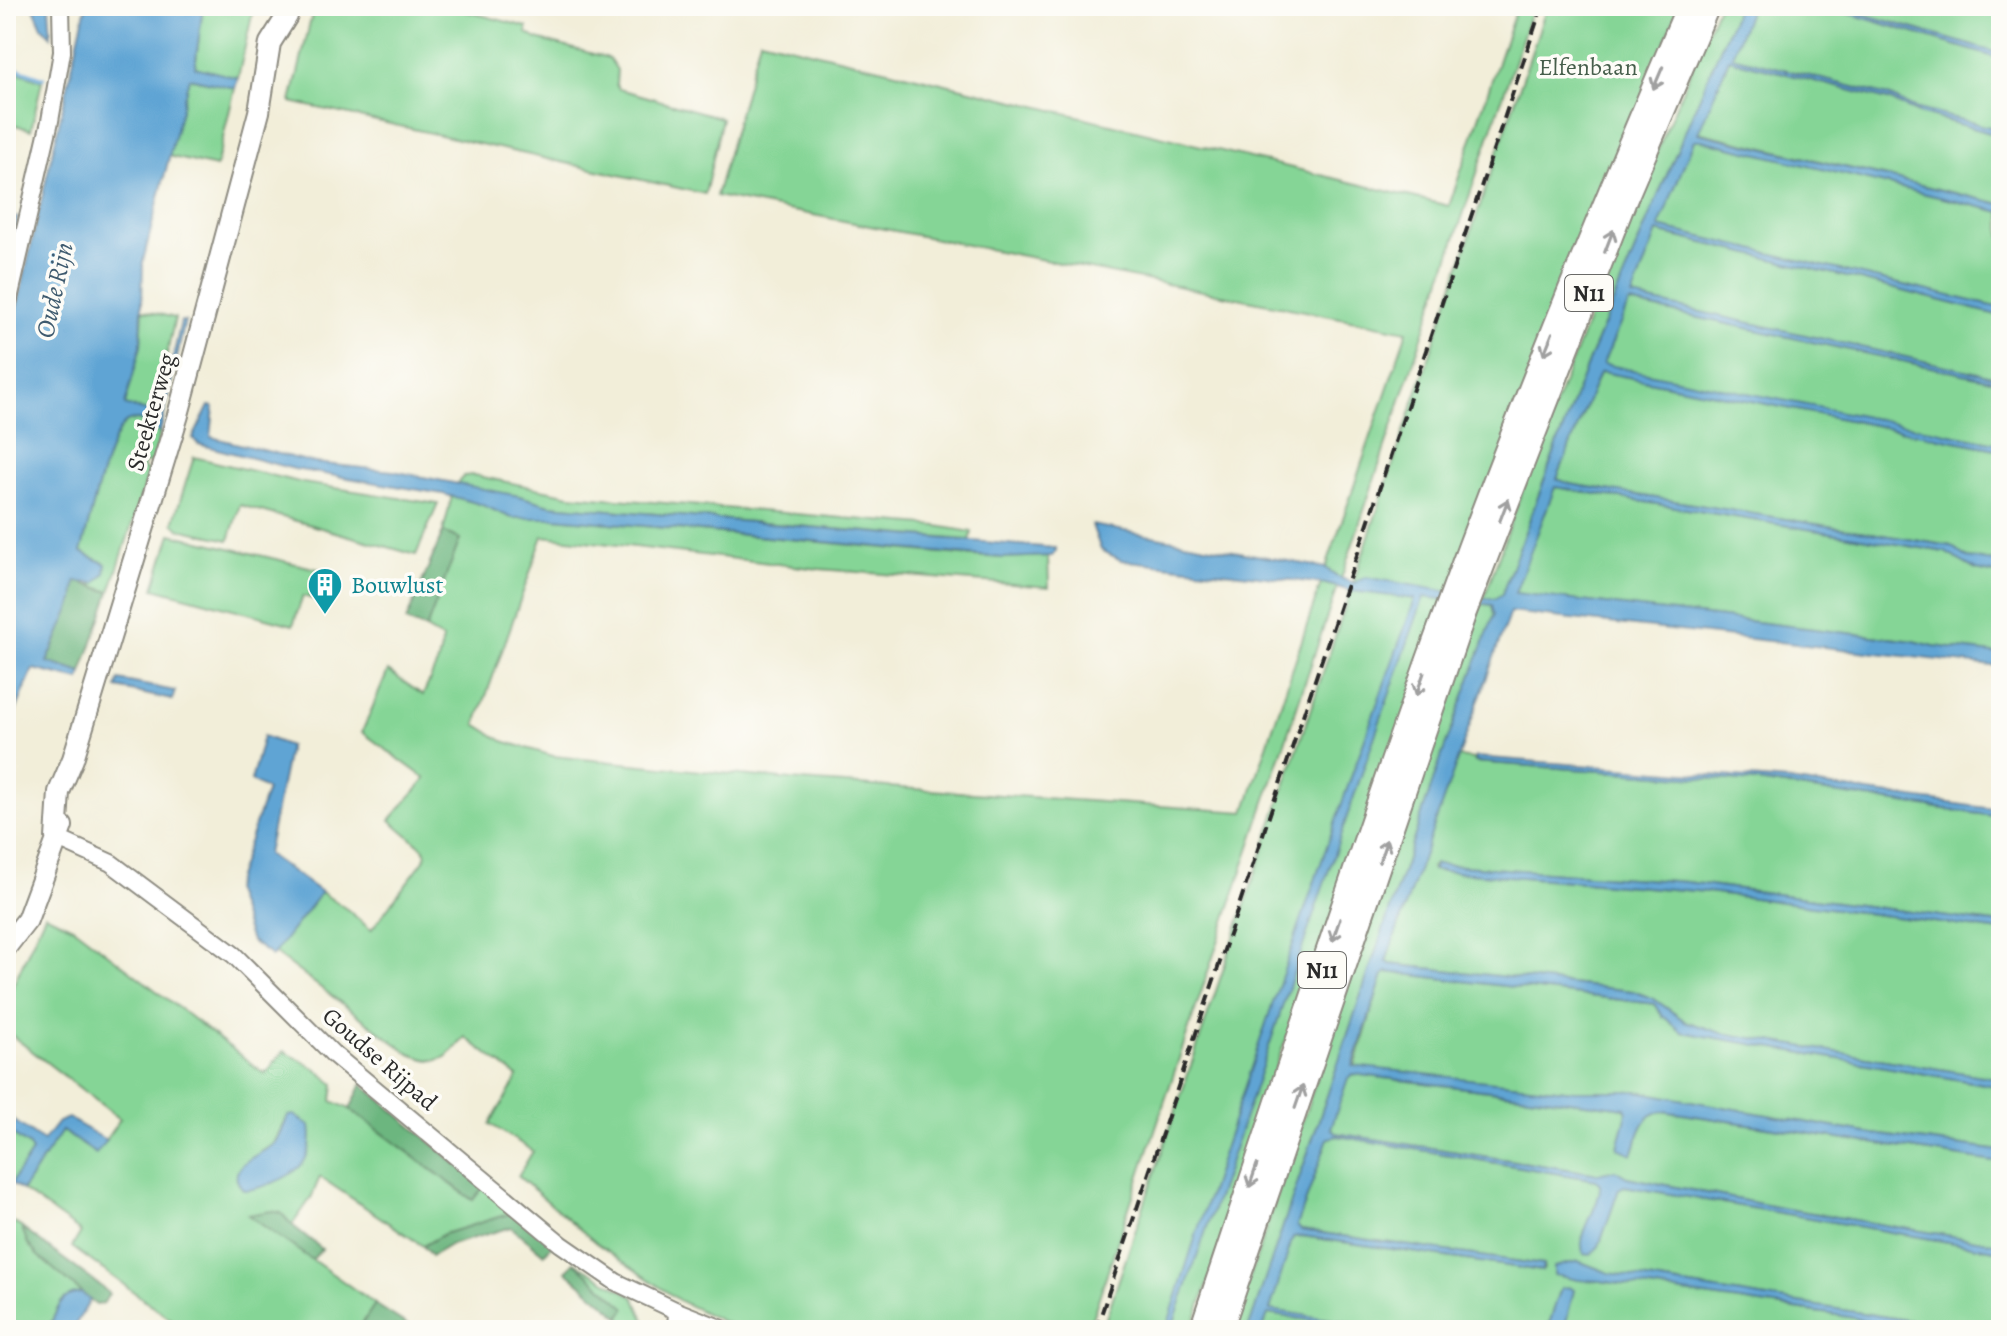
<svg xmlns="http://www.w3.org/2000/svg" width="2007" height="1336" font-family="Alegreya,serif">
  <rect width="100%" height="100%" fill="#fdfcf7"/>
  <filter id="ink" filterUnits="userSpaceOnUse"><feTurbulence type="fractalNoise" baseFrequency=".0125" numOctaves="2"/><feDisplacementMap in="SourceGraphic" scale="16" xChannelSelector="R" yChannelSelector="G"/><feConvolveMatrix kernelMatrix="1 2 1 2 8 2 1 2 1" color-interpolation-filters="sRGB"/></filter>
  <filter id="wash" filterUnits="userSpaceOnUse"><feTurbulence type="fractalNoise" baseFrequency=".006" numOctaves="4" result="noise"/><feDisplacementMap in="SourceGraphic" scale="32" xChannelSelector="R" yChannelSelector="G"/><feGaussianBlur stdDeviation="1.8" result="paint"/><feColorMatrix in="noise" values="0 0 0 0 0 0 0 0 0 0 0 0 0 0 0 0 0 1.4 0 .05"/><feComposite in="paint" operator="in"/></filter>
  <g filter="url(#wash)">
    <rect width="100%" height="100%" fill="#f2eed9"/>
    <path fill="#85d596" stroke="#588060" stroke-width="2" fill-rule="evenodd" d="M203 6H254L238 78 195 68Z
      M314 6H446L527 27V33L537 39 609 58 617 70 616 85 619 89 722 118 705 194 291 102Z
      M1517 6H1533L1341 579 1326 568 1407 331 716 196 760 39 1449 206Z
      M1547 6H1679L1278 1060 1264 1101 1259 1133 1192 1330H1102Z
      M1718 6H1738L1588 362 1502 594 1495 599 1484 598C1554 397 1635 201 1718 6Z
      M1751 6H1824L2001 59V130L1914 108 1888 96 1731 56Z
      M1836 6H2001V54L1983 49Z
      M1729 59 1888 100 1919 113 2001 136V204L1698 132Z
      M6 68 42 81 31 130 6 122Z
      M189 78 235 88 216 167 168 156Z
      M1694 140H1701L2001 212V308L1658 227Z
      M1657 232 1860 280 2001 316V378L1632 297Z
      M1628 303 2001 382V444L1605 366 1602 364Z
      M143 310 175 318 158 393V414L124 405 141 346Z
      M1602 372 2001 450V563L1968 558 1951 546 1570 484 1557 479 1599 373Z
      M139 420 160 433 153 464 143 462V469L149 472 110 592 90 585 96 583 106 564 81 552C88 529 108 431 127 422 130 420 135 420 139 420Z
      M194 457 303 483 438 504 416 555 240 505 229 540 179 529 173 523Z
      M473 475 570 495 937 526 972 532 970 540 954 539 550 505 519 496 455 485 464 476Z
      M1555 487 1945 552 1976 570 2001 575V654L1934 646 1914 641 1514 593Z
      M452 496 480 504 512 518H555L972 556 1003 558 1048 556 1049 587 819 569 543 536 476 724 503 741 553 756 802 781 1245 812 1321 583 1337 587 1088 1330H740L680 1301 596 1243 518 1176 533 1151 490 1124 518 1077 465 1037C445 1061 440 1066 410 1054L274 953 321 892 348 910 371 930 424 860 426 853 423 848 390 820 426 779 362 732 388 671 423 695 438 662 443 639 426 629 460 539 443 532Z
      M171 534 334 573 324 602 303 596 293 625 154 588Z
      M1482 603 1492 605 1494 615 1442 755 1248 1330H1232L1438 718Z
      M1458 757 1474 759 1475 762 1757 782 2001 817V924L1687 882 1435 864 1431 867 1432 870 1707 892 2001 931V1079L1721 1033 1685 1021 1654 999 1633 991 1390 964 1386 961Z
      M45 914 73 927 265 1074 284 1051 316 1069 334 1084 332 1101 350 1109 472 1200 483 1187 515 1212 444 1234 423 1246 320 1177 311 1198 292 1225 281 1213 249 1215 375 1304 361 1325 365 1330H186L72 1247 81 1232 22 1190 62 1130 96 1153 120 1119 6 1031V1001ZM288 1116 311 1136 308 1154 262 1150 273 1145Z
      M1387 972 1655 1004 1663 1016 1682 1032 2001 1087V1151L1866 1133 1636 1091H1574L1355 1067 1383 974Z
      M1353 1074 1625 1108 1627 1113 1618 1147 1632 1154C1640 1136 1640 1114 1663 1111L2001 1163V1244L1781 1208 1627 1177 1615 1170 1599 1174 1335 1133 1331 1128 1348 1077Z
      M6 1130 29 1146 32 1152 11 1183 6 1179Z
      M1338 1136 1596 1180 1600 1184 1601 1192 1582 1239 1599 1246 1619 1189 1624 1186 2001 1251V1330H1969L1609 1273 1581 1262 1554 1267V1274L1578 1280 1600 1281 1837 1315 1921 1330H1834V1327H1829L1828 1330H1564L1574 1290 1561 1288 1547 1330H1399L1269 1310 1293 1237 1301 1236 1542 1271 1544 1269 1543 1265 1301 1230 1297 1226 1328 1138Z
      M6 1217 22 1228 28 1244 82 1293C60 1296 60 1304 51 1323L57 1330H6Z
      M574 1262 634 1297 644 1319 653 1330H627L621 1326 624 1323 620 1317 625 1308Z
      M1268 1314 1377 1330H1262Z"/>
    <path fill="#6cb67f" stroke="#4c7055" stroke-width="2" d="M443 532 460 539 426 629 406 621Z
      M76 581 110 592 82 673 47 662 58 638Z
      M362 1084 483 1187 473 1200 350 1109Z
      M271 1211 281 1213 292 1225 322 1249 312 1260 248 1215Z
      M515 1212 553 1244 544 1254 511 1227 450 1245 431 1256 423 1246 444 1234Z
      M22 1228 103 1288 109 1294 103 1304 96 1305 37 1255 28 1244Z
      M574 1262 626 1308 620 1317 566 1271Z
      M375 1304 414 1329V1330H365L361 1325Z"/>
    <path fill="#5ea4d4" stroke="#446880" stroke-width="2" d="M33 6H49L51 36 42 27Z
      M86 6H203L195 67 238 78 235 88 189 78 143 261 141 346 125 405 158 414 161 412 181 321H185L160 433 139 420C135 420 130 420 127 422 108 431 88 529 81 552L106 564 105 574 96 583 76 582 74 600 47 662 82 673 80 680 33 669 6 735V355Z
      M1738 6H1751L1732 56 1888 96 1914 108 2001 130V136L1919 113 1888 100 1729 59 1698 133 2001 204V212L1701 140H1694L1659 227 2001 308V316L1860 280 1657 232 1632 297 2001 378V382L1629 303 1603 364 2001 444V450L1602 372 1599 373 1557 479 1570 484 1951 546 1968 558 2001 563V575L1976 570 1945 552 1555 487 1515 593 1914 641 1934 646 2001 654V667L1510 612 1386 961 1390 964 1633 991 1654 999 1685 1021 1721 1033 2001 1079V1087L1682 1032 1663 1016 1655 1004 1387 972 1383 975 1353 1066 1574 1091H1636L1866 1133 2001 1151V1163L1663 1111C1641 1114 1639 1136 1632 1154L1618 1148 1627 1113 1625 1108 1353 1074 1348 1078 1331 1128 1335 1133 1598 1174 1615 1170 1627 1177 1781 1208 2001 1244V1251L1624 1186 1619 1189 1599 1246 1591 1255 1584 1254C1574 1236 1602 1206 1600 1184L1596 1180 1338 1136 1328 1138 1297 1226 1301 1230 1543 1265 1542 1271 1302 1236 1293 1237 1270 1310 1399 1330H1377L1268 1314 1262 1330H1248L1442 755 1494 615 1492 605 1424 597C1336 840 1258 1086 1171 1330H1166C1243 1084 1327 841 1415 599L1351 591 1326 584 1121 560 1101 550 1092 525 1326 568 1335 576 1354 583 1366 577 1484 598 1495 599 1502 594 1588 362Z
      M1824 6H1835L2001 54V59Z
      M6 215 18 218 6 265Z
      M209 406 214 407 211 437 315 463 393 471 519 496 550 505 1055 548 1056 551 1052 556 1003 558 555 518H512L480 504 443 494 294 469 198 444 193 438Z
      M119 680 175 691 172 700 117 688Z
      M263 736 289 746 267 854 321 892 272 956 251 941 233 889 267 790 251 781Z
      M1476 757 1788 781 2001 810V817L1757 782 1475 762Z
      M1435 864 1687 882 2001 924V931L1707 892 1432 870Z
      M6 1115 43 1141 58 1122 68 1118 106 1140 96 1154 62 1131 22 1190 11 1183 32 1152 29 1146 6 1130Z
      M294 1115 310 1126C315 1159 299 1173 270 1184 261 1187 253 1190 244 1190 220 1167 260 1155 273 1145 281 1139 284 1125 288 1116Z
      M1578 1261 1609 1273 1969 1330H1921L1837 1315 1600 1281 1578 1280 1554 1275V1267Z
      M1568 1287 1574 1290 1564 1330H1547L1561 1288Z
      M82 1293 90 1300 72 1330H57L51 1323C60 1305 60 1295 82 1293Z"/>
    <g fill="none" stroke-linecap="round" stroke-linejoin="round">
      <path stroke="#5ea4d4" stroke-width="4" d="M6 65 43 78
        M6 124 11 126"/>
    </g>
  </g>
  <g filter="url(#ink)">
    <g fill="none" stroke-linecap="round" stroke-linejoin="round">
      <defs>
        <path id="minor" d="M6 312 50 121 62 52 61 6
          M56 838 111 863 234 955 333 1054 561 1244 616 1282 677 1311 725 1330
          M676 1330 677 1311"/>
        <path id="major" d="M56 838 59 792 73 759 178 415 259 112 270 43 287 16
          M6 947 27 920 62 826"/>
        <path id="highway" d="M1201 1330C1275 1108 1348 885 1426 665 1506 442 1595 223 1688 6
          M1221 1330 1465 612 1624 203 1708 6"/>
      </defs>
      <use href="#minor" stroke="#8e8c82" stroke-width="20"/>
      <use href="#major" stroke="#8e8c82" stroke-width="24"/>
      <use href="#highway" stroke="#8e8c82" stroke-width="26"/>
      <use href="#minor" stroke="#fff" stroke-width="16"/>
      <use href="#major" stroke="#fff" stroke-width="20"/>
      <use href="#highway" stroke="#fff" stroke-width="22"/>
      <path stroke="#2b2b2b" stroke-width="4" stroke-dasharray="12 6" stroke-linecap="butt" d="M1096 1330 1542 6"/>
    </g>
    <defs><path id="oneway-shaft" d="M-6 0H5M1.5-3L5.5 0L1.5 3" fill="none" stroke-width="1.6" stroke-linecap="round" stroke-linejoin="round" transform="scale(2)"/></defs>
    <g stroke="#a0a0a0">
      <use href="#oneway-shaft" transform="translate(1658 78) rotate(113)"/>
      <use href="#oneway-shaft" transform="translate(1609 241) rotate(-69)"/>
      <use href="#oneway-shaft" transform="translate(1548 344) rotate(112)"/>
      <use href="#oneway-shaft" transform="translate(1504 510) rotate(-69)"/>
      <use href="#oneway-shaft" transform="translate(1420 684) rotate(109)"/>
      <use href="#oneway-shaft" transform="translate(1383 851) rotate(-71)"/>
      <use href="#oneway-shaft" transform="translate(1336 930) rotate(109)"/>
      <use href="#oneway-shaft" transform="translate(1299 1097) rotate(-71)"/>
      <use href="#oneway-shaft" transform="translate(1253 1176) rotate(109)"/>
    </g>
  </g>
  <defs>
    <symbol id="building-pin" viewBox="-11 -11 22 30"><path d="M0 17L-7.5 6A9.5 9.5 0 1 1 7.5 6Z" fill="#0f9aa8" stroke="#fdfcf7"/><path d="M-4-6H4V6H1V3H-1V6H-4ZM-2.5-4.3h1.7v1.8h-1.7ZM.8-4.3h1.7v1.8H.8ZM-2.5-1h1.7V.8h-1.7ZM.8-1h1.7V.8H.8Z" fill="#fff"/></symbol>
  </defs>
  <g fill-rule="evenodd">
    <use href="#building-pin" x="305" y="565" width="40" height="54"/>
  </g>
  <g text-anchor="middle" stroke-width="7" stroke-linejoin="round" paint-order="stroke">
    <g fill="#fdfcf7" stroke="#6a6a68" stroke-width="2">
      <rect x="1565" y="275" width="48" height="36" rx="6"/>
      <rect x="1298" y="952" width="48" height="36" rx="6"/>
    </g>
    <g font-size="22" font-weight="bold" fill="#2b2b2b">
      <text x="1589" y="301">N11</text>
      <text x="1322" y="978">N11</text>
    </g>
    <g font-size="24" fill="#465e4b" stroke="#fdfcf7">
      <text x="1588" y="75">Elfenbaan</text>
    </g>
    <g font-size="24" fill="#2b2b2b" stroke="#fdfcf7">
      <text transform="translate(151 412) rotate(-74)" y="8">Steekterweg</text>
      <text transform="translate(380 1059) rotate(41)" y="8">Goudse Rijpad</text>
    </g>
    <g font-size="24" fill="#0d838f" stroke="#fdfcf7" text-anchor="start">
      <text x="351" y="593">Bouwlust</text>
    </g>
    <g font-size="26" font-style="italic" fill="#3f5b6f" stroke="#fdfcf7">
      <text transform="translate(54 290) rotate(-78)" y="9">Oude Rijn</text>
    </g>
  </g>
  <rect width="2007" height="1336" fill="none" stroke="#fdfcf7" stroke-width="32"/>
</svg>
